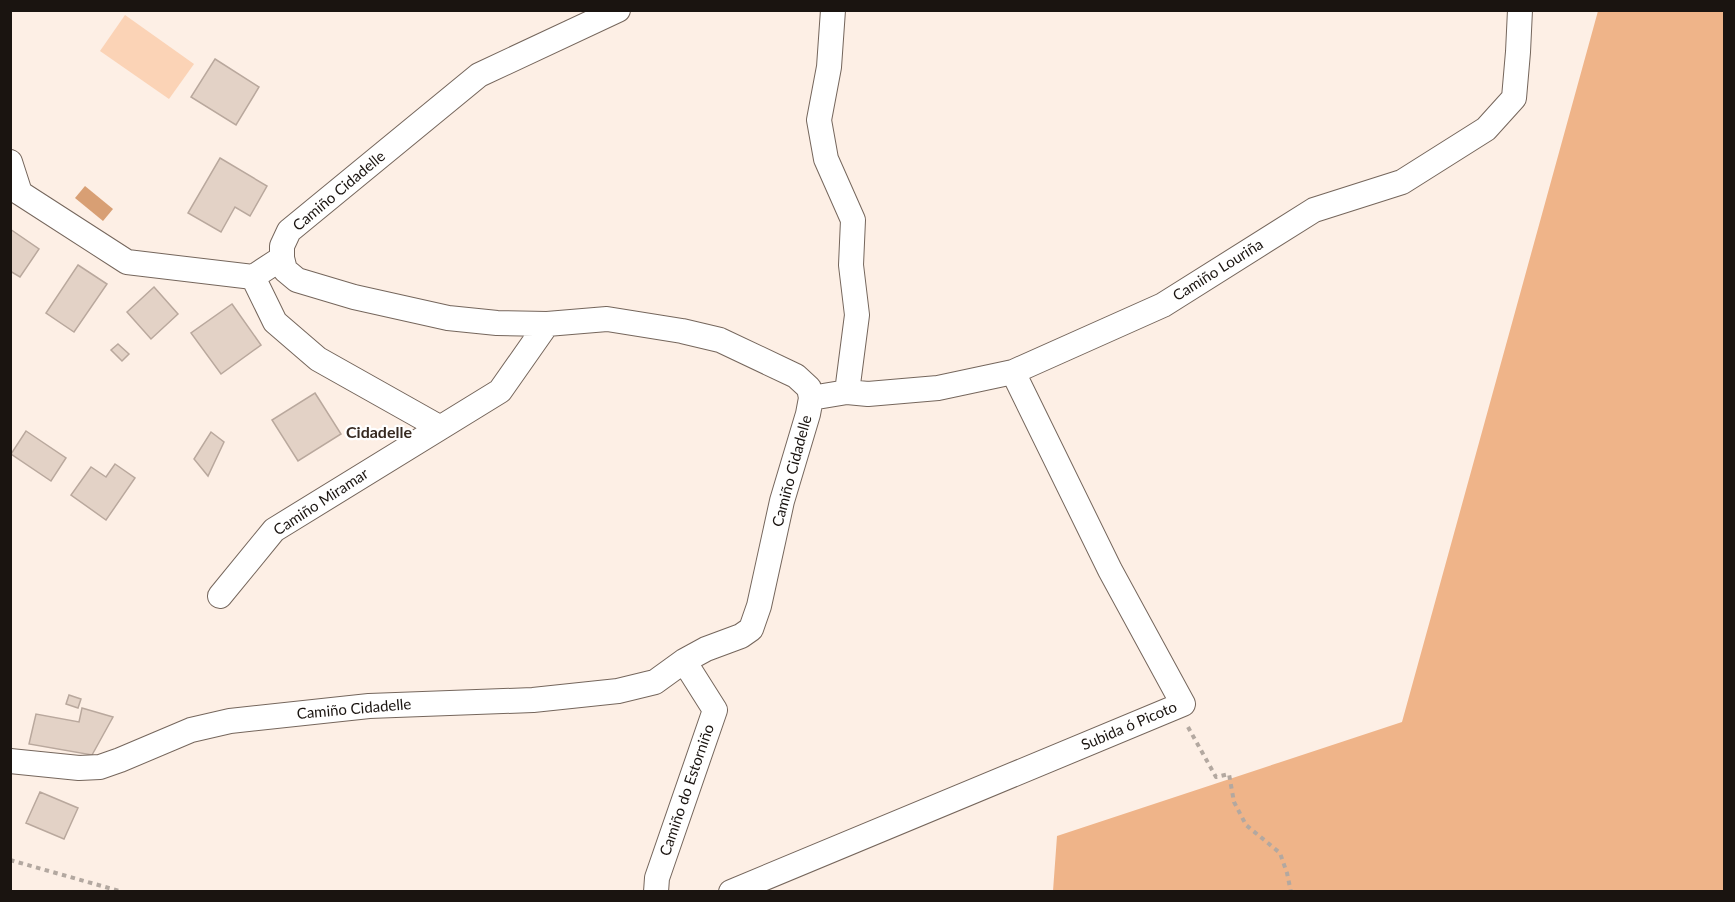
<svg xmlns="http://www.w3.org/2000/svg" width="1735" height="902" font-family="Lato,sans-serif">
  <rect width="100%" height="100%" fill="#fdefe5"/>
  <path fill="#fbd3b6" d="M125 15 194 64 169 99 100 51Z"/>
  <path fill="#efb489" d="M1598 11H1724V891H1053L1057 836 1402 722Z"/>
  <path fill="#d89f74" d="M85 186 113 209 103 221 75 198Z"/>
  <path fill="#e3d2c6" stroke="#b9a89d" stroke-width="1.5" d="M215 59 259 87 236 125 191 97Z
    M220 158 267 186 250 216 235 207 221 232 188 213Z
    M10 229 39 249 20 277 10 271Z
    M78 265 107 284 74 332 46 313Z
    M154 287 178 314 151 339 127 312Z
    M232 304 261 345 221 374 191 333Z
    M118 344 129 354 122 361 111 350Z
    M315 393 341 434 298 461 272 420Z
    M26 431 66 458 51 481 11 454Z
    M211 432 224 442 208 476 194 459Z
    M115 464 135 478 106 520 71 495 91 467 106 477Z
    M69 695 81 699 78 708 66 704Z
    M82 708 113 717 92 755 29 744 36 714 79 722Z
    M40 792 78 808 64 839 26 823Z"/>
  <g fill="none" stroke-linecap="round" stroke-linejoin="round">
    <defs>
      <path id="street" d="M833 10 829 67 819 120 826 159 853 220 851 265 857 315 847 392
        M10 162 20 193
        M20 193 127 262 253 277 282 258
        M253 277 275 322 318 359 439 427
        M811 398 847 392 868 394 938 388 1013 372 1163 305 1314 210 1402 182 1486 129 1514 98 1518 52 1520 10
        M220 596 274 530 500 391 547 324
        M10 761 79 768 100 767 120 760 191 730 230 721 369 706 533 700 618 691 655 682 684 661 706 649 741 636 751 629 759 606 782 501 808 414 811 398 809 388 796 376 720 340 682 331 607 319 547 324 497 323 448 318 354 297 297 280 285 270 282 258V246L289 231 479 75 618 10
        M656 892 657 878 715 710 684 661
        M731 892 1183 704 1110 570 1013 372"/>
    </defs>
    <use href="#street" stroke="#75665c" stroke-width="26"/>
    <path stroke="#b3a8a0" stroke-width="4" stroke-dasharray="4.5 4.5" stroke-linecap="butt" d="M1188 727 1216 777 1229 774 1234 802 1246 825 1280 853 1287 873 1291 892
      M10 860 123 892"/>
    <use href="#street" stroke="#fff" stroke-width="24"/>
  </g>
  <g text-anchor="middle" stroke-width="4.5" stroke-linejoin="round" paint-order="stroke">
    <g font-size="15" fill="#1a1410" stroke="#fff">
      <text transform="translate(339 191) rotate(-40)" y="5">Camiño Cidadelle</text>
      <text transform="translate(1218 270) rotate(-32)" y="5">Camiño Louriña</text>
      <text transform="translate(792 471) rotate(-75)" y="5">Camiño Cidadelle</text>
      <text transform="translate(321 502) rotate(-33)" y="5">Camiño Miramar</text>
      <text transform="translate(354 709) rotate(-5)" y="5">Camiño Cidadelle</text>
      <text transform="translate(1129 726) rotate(-23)" y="5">Subida ó Picoto</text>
      <text transform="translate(687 790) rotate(-71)" y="5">Camiño do Estorniño</text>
    </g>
    <g font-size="16" font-weight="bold" fill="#362920" stroke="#fff">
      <text x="379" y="438">Cidadelle</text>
    </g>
  </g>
  <rect width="1735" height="902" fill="none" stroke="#1a1410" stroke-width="24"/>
</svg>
